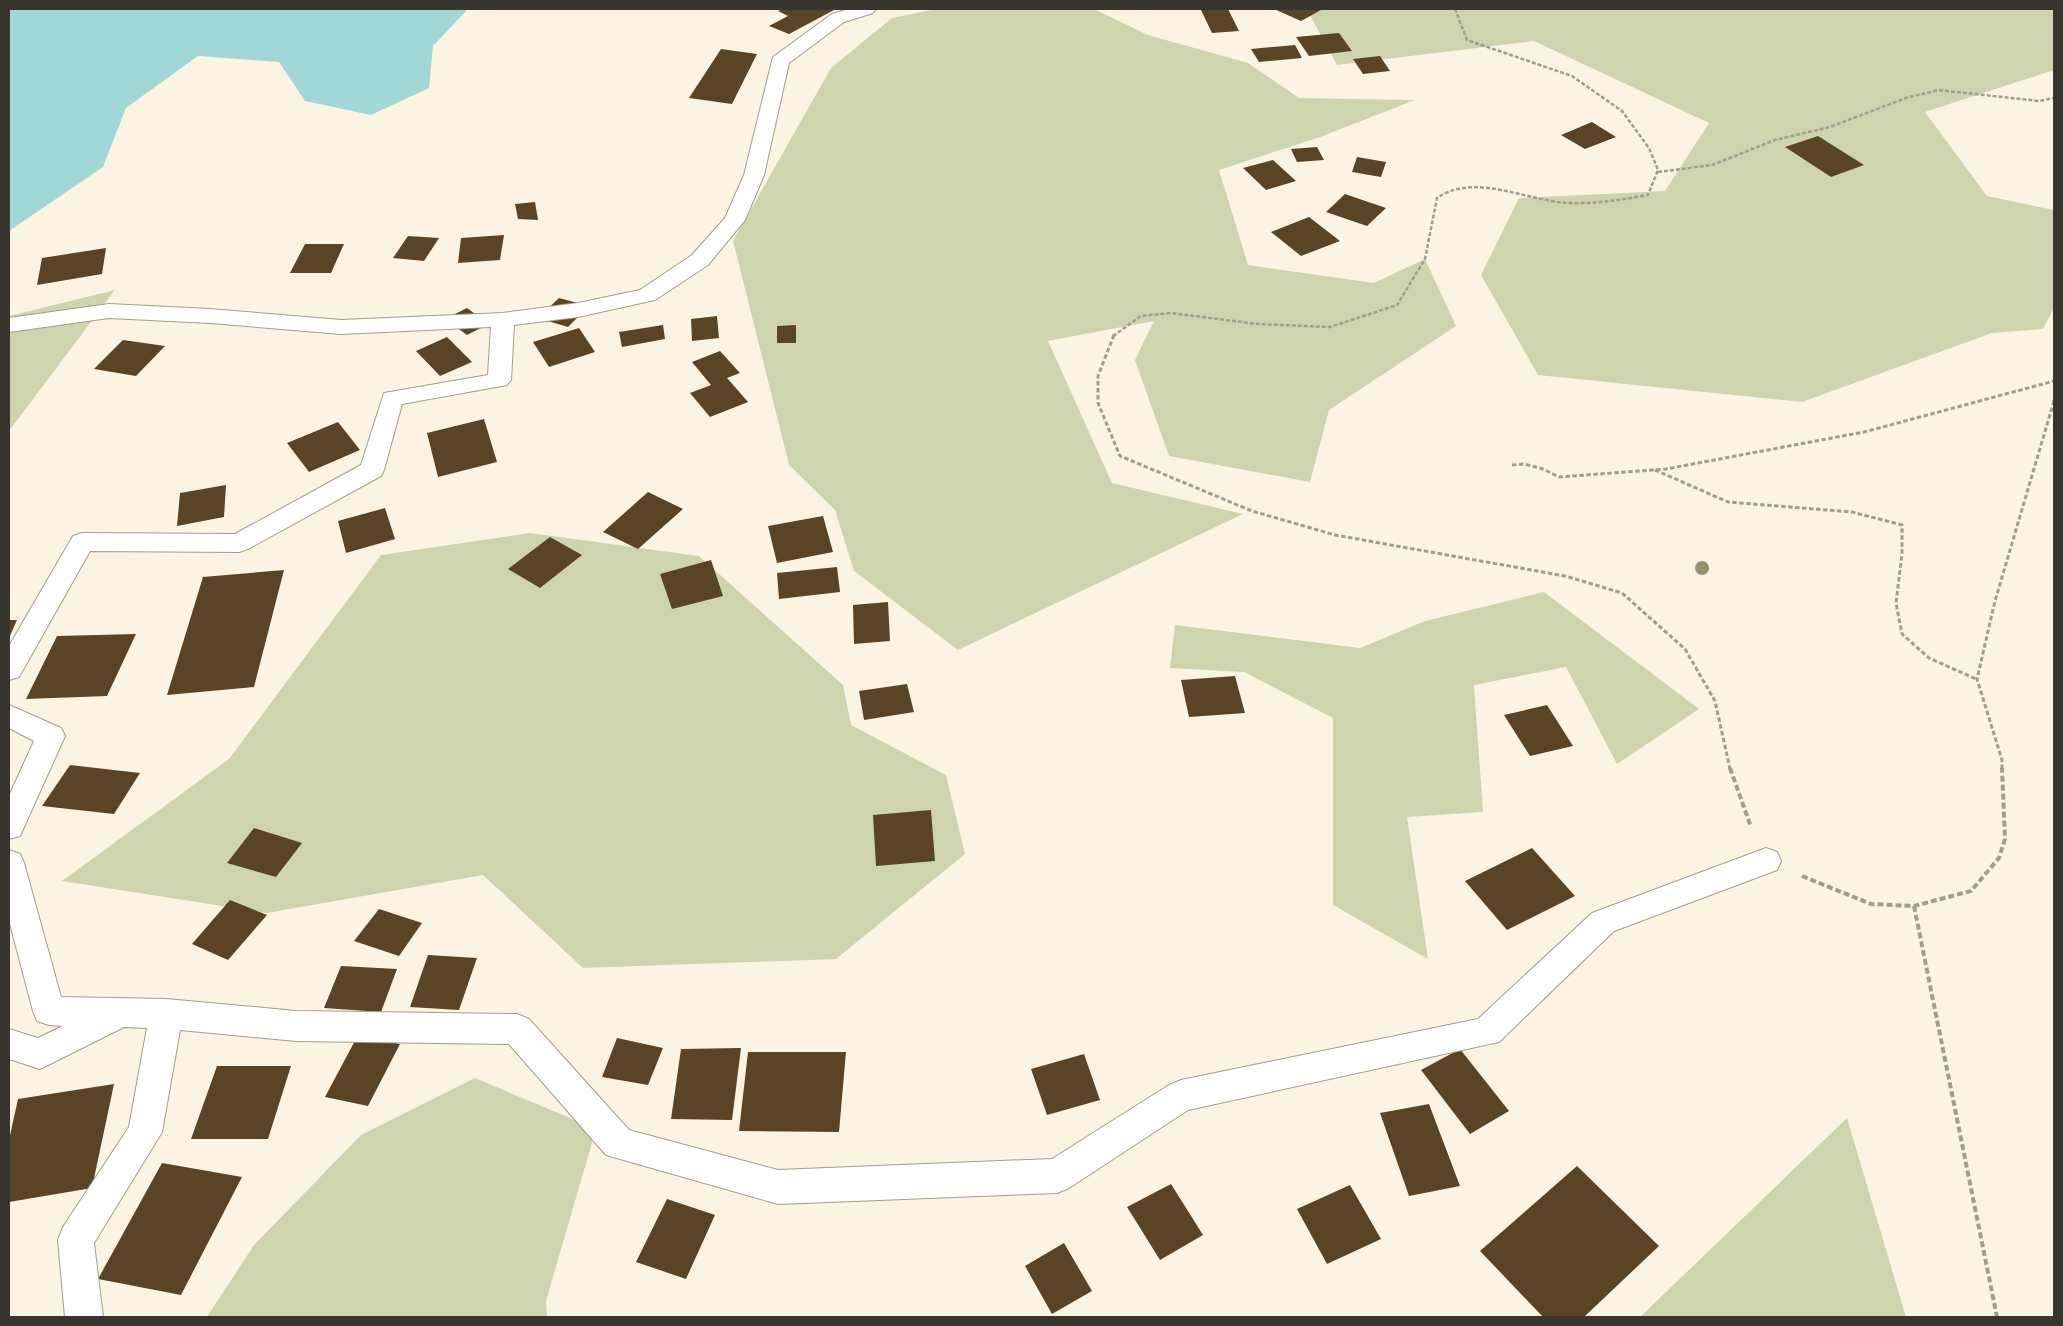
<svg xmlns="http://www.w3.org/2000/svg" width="2063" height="1326" font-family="'DM Sans',sans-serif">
  <rect width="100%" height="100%" fill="#fcf4e3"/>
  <path fill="#ced5ae" d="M936 9H1094L1148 35 1248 63 1299 98 1415 100 1320 137 1219 170 1248 265 1374 283 1425 259 1456 326 1329 410 1310 482 1169 456 1135 360 1154 321 1048 341 1112 483 1243 514 958 650 854 571 835 510 789 465 733 241 831 68 892 18Z
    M1315 9H2054V70L1925 112 1987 196 2054 210V308L2043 329 1992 333 1802 402 1538 375 1481 275 1519 198 1665 191 1709 123 1534 41 1337 65 1310 15Z
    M115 290 9 431V316Z
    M530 533 699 556 843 685 851 725 946 775 965 854 836 959 583 968 483 875 267 913 62 881 229 759 381 555Z
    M1544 592 1699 709 1617 764 1566 667 1474 685 1483 812 1407 817 1428 959 1333 905V718L1244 672 1170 668 1175 625 1360 648 1425 621Z
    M475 1078 596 1129 546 1301 547 1317H207L254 1245 361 1135Z
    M1847 1118 1906 1317H1640Z"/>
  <path fill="#a2d7d8" d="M9 9H468L433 46 429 88 371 115 305 101 279 62 198 56 126 108 103 167 9 231Z"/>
  <path fill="#5b4325" d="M783 9H836L789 34 769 26 788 16 778 11Z
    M1228 9 1239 31 1212 33 1201 10Z
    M1274 9H1319L1321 10 1301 21Z
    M1339 33 1352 51 1309 56 1296 37Z
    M1295 45 1302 58 1259 62 1251 49Z
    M721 49 757 54 732 104 689 98Z
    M1380 56 1390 71 1363 74 1353 59Z
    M1592 122 1616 137 1585 149 1561 135Z
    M1818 136 1864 165 1831 177 1785 147Z
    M1317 147 1324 160 1297 162 1291 149Z
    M1357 157 1386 162 1381 177 1352 172Z
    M1273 160 1296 181 1266 190 1243 168Z
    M1345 194 1386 208 1367 226 1326 212Z
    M535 202 538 220 518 219 515 204Z
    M1309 217 1340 241 1301 256 1271 232Z
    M504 235 500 260 458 263 461 238Z
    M408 236 439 238 424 261 393 258Z
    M305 244H344L331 273H290Z
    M106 248 102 274 37 285 42 258Z
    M559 298 589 306 568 327 538 318Z
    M467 308 489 324 467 335 445 319Z
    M717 316 719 338 692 341 691 319Z
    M663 325 665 339 622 347 619 332Z
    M796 325V343H777V326Z
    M579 328 595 352 549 367 533 342Z
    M447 337 472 362 440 376 416 351Z
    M123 340 165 346 136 376 94 369Z
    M720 351 740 373 727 378 748 402 710 417 690 393 711 385 692 362Z
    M484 419 497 462 438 477 427 433Z
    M338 422 360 450 309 472 287 443Z
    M226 485 224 517 177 526 180 493Z
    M648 492 683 509 638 549 603 532Z
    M385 508 395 539 346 553 338 521Z
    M823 516 833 552 777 563 768 526Z
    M550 537 582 555 540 588 508 569Z
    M711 560 723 596 672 609 660 574Z
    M837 567 840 592 779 599 777 573Z
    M284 570 254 687 167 695 203 577Z
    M888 602 890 641 854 644 853 605Z
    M9 620H17L9 638Z
    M136 634 107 696 26 699 57 636Z
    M1235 676 1245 713 1189 717 1181 680Z
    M907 684 914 712 864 720 859 691Z
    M1547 705 1573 746 1530 756 1504 715Z
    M70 765 140 773 114 814 42 806Z
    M931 810 935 861 876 866 873 815Z
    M254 828 302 843 276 877 227 863Z
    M1532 848 1575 896 1507 930 1465 881Z
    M230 900 267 915 228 960 192 944Z
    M379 909 422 923 399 956 354 941Z
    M428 955 477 958 459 1010 410 1007Z
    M341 966 397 969 381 1012 324 1008Z
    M358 1035 400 1044 368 1106 325 1097Z
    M617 1038 663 1048 648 1085 602 1077Z
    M741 1048 732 1120 671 1119 681 1049Z
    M1460 1049 1509 1111 1470 1134 1421 1070Z
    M748 1052H846L839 1132 739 1131Z
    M1084 1054 1100 1100 1047 1115 1031 1069Z
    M217 1066H291L268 1139H191Z
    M114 1084 92 1188 9 1202V1140L18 1099Z
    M1429 1104 1460 1186 1409 1196 1380 1113Z
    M162 1163 242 1177 181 1295 98 1279Z
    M1577 1166 1659 1246 1584 1317H1543L1480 1251Z
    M1171 1184 1203 1235 1160 1260 1127 1207Z
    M1350 1185 1381 1239 1327 1264 1297 1209Z
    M667 1199 715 1215 686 1279 636 1262Z
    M1064 1243 1092 1291 1052 1314 1025 1266Z"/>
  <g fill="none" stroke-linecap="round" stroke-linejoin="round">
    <defs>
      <path id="street" d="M849 9H876L873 13 844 22 789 63 764 175 745 220 708 265 655 300 578 317 514 325 511 380 507 385 402 404 384 470 381 476 248 549 239 552 90 551 19 677 9 680V646L73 536 82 533 235 534 361 465 384 393 488 375 491 327 341 334 210 323 109 318 9 332V318L109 304 210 309 341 320 503 313 578 303 640 290 692 255 725 218 744 175 773 57 832 14Z
        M9 705 61 728 65 736 20 836 9 839V796L34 741 9 728Z
        M1766 848 1777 852 1781 861 1777 870 1614 931 1499 1042 1188 1110 1069 1188 1057 1193 778 1204 606 1155 509 1044 296 1041 180 1030 162 1132 94 1243 103 1317H65L58 1240 63 1227 129 1127 147 1028 124 1027 40 1069 9 1059V1029L38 1038 63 1026 49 1025 37 1021 33 1011 9 920V850L20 854 24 863 61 997 166 999 296 1011 517 1014 529 1019 629 1130 778 1170 1052 1159 1169 1085 1181 1080 1478 1019 1592 913Z"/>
    </defs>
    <use href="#street" stroke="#a49c8c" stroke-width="2"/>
    <path stroke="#a39d91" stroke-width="2.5" stroke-dasharray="4 2" stroke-linecap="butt" d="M1658 172 1712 165 1775 140 1830 127 1906 98 1938 90 2039 101 2054 98
      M1113 336 1141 316 1171 313 1258 324 1330 327 1397 305 1425 259 1437 198C1474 172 1527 201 1568 203 1595 204 1621 200 1648 195L1658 170 1649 148 1622 111 1572 76 1467 40 1455 9"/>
    <path stroke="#a39d91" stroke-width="3" stroke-dasharray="4.5 2.5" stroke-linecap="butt" d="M1114 335 1098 376V403L1120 456 1252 511 1335 535 1565 576 1622 593 1685 649 1715 701 1730 769
      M1512 465 1524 464 1543 469 1559 477 1666 469 1864 432 2054 381
      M1655 470 1728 502 1852 512 1902 525V554L1896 603 1902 634 1929 658 1976 679
      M2002 769V760L1977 679 1995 601 2054 401"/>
    <path stroke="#a39d91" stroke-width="4" stroke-dasharray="6 3" stroke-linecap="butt" d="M1730 768 1751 827
      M1802 876 1871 904 1914 906 1971 891 1999 858 2005 839 2002 768
      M1914 906 1997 1317"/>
    <use href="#street" fill="#fff" fill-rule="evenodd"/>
  </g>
  <circle fill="#929270" cx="1702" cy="568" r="7"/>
  <rect width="2063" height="1326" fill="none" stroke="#38352e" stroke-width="20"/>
</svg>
